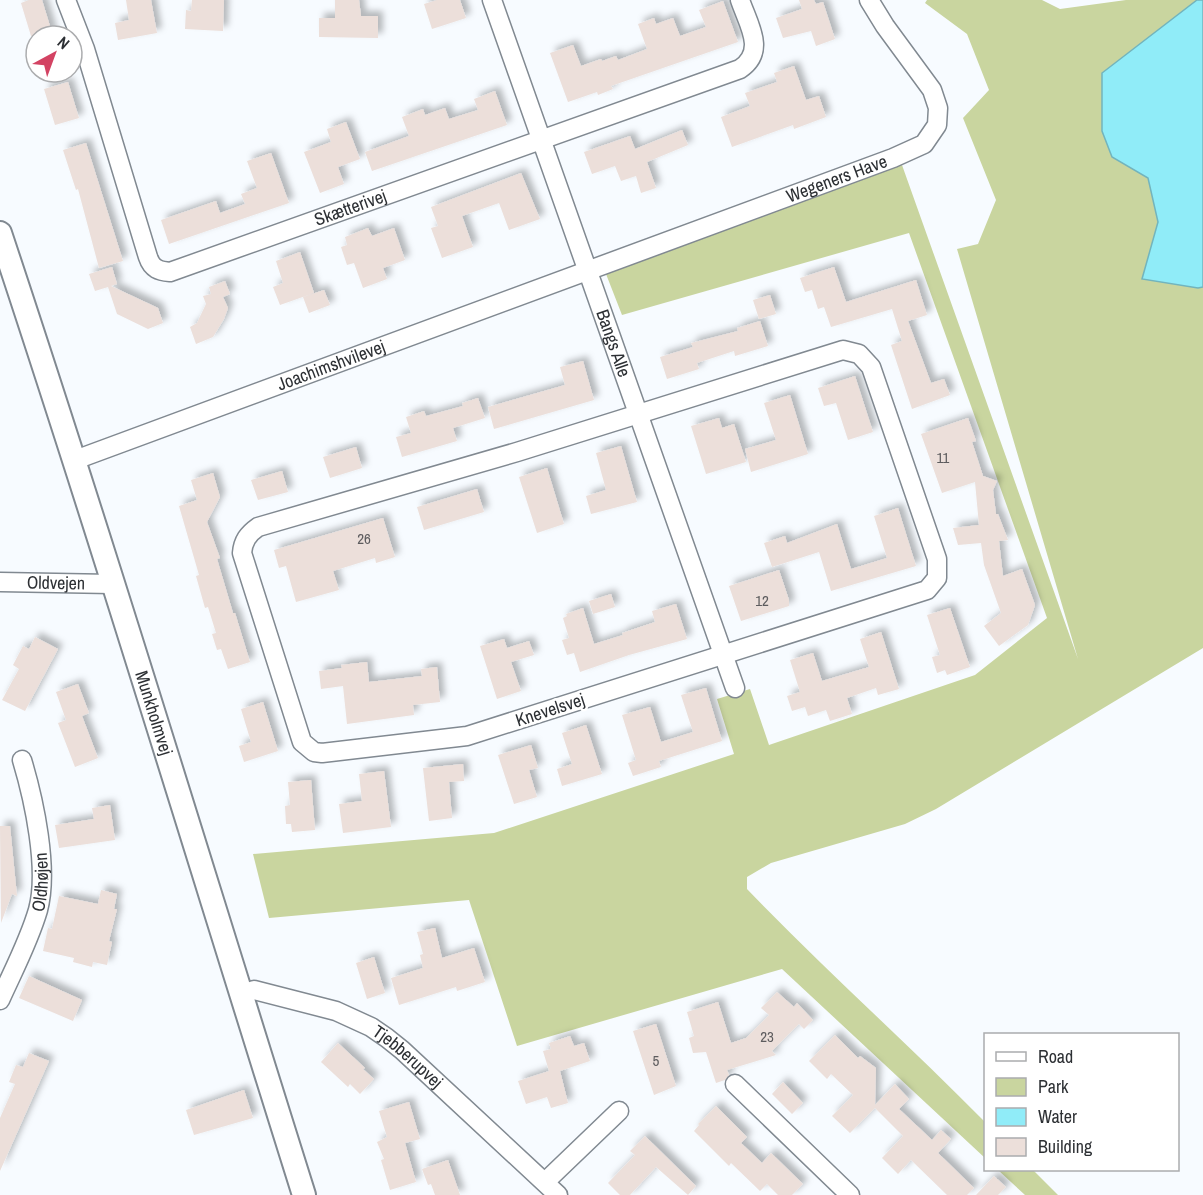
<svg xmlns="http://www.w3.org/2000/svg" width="1203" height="1195" font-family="'Archivo Narrow',sans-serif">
  <defs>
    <filter id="shadow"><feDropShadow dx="5" dy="-5" stdDeviation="3" flood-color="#0004"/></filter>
  </defs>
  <rect width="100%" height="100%" fill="#f7fbff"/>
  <path fill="#c9d59f" d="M927 0H1042L1060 9 1126 0H1203V648L936 809 905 824 771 863 747 877V889C824 969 907 1043 985 1122V1158L782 969 517 1046 469 900 269 918 253 854 494 833 734 754 717 699 750 689 769 745 975 675 1047 618 909 233 622 315 606 274 902 165 1078 659 957 249 978 244 996 200 963 118 989 90 967 34 925 3Z
    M998 1170H1033L1058 1195H1025Z"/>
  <path fill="#90ecf8" stroke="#72b4bd" stroke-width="1.5" d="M1197 0H1203V287L1198 288 1142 279 1158 222 1148 178 1112 157 1102 131V73Z"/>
  <path fill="#ecdfda" filter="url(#shadow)" d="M29 0H42L53 36H31L21 3Z
    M126 0H151L157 33 118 40 115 23 129 20Z
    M192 0H224L223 31 185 29 186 10 191 11Z
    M335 0H359L361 16H378V38L319 37V18H335Z
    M437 0H460L466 18 432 29 424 4Z
    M799 0H814L816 4 823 2 835 39 816 46 811 31 783 38 776 18 802 9Z
    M723 1 738 42 611 86 613 89 598 95 597 92 568 102 550 53 573 45 581 66 601 59 602 61 616 56 618 60 647 49 638 24 654 18 656 24 673 18 680 36 706 27 699 10Z
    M794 66 806 100 819 96 826 117 794 129 793 125 732 147 721 117 750 106 745 93 777 82 774 73Z
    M68 82 79 118 55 125 44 89Z
    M495 91 507 125 372 171 365 152 409 136 402 117 423 109 425 115 445 108 449 119 478 110 474 99Z
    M346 122 360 159 338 167 344 184 320 193 304 152 331 142 327 129Z
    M682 130 688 145 647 162 656 188 641 193 636 176 621 181 615 166 592 174 584 152 630 136 635 149Z
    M86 143 123 261 99 268 78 189 76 190 63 150Z
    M271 153 289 203 169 244 161 220 216 201 220 213 245 204 241 194 257 188 247 161Z
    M521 173 540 219 509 230 499 203 462 216 473 247 442 258 431 228 438 226 431 207Z
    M368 228 372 236 394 228 405 260 383 268 387 279 363 288 354 263 347 265 341 247 347 245 345 237Z
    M300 252 314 293 280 305 273 287 283 283 276 261Z
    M112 267 117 284 111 286 158 308 163 323 148 329 117 314 108 287 95 291 89 274Z
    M834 267 846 302 916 280 927 315 908 321 931 383 944 379 950 395 912 409 891 345 902 341 892 309 831 327 824 307 818 309 812 290 805 292 800 278Z
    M225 281 230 294 223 297 228 308 224 319 213 337 196 344 190 327 197 323 206 304 203 296 211 294 209 287Z
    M324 290 330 305 309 313 303 297Z
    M770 295 776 314 759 319 753 300Z
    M760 321 768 346 735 356 734 351 697 363 699 369 667 379 660 357 693 347 691 343 738 331 737 328Z
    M583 361 594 400 494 429 488 407 565 385 560 367Z
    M855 376 873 432 848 440 836 403 824 406 818 388Z
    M790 395 808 454 751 472 745 449 776 440 764 403Z
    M478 398 485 418 453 428 457 441 402 457 396 437 411 433 406 417 424 411 426 416 463 406 462 403Z
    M719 418 722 428 734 424 746 462 706 474 691 426Z
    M968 418 976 441 972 442 983 476 997 481 993 490 996 514H998L1008 540 999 541 1003 576 1022 569 1035 605 1028 625 999 646 984 626 1001 613 984 565 981 543 958 545 953 528 979 525 975 482 942 493 921 434Z
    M621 446 637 502 591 514 586 496 606 490 596 453Z
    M356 447 362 468 330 478 323 457Z
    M547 468 564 524 537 533 519 477Z
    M282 471 288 492 258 500 251 480Z
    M213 473 220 497 207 522 220 558 217 559 233 613H235L250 662 228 669 221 649 217 650 212 634 216 633 208 607 205 608 196 576 199 575 179 506 197 500 191 480Z
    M477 489 484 512 424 530 417 507Z
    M898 508 916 566 831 591 819 552 772 567 764 543 785 536 787 543 837 524 851 569 887 558 874 516Z
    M383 518 395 557 376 563 375 558 333 571 339 590 296 602 286 566 279 568 274 550Z
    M779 570 789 600V606L741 621 729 586Z
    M611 594 615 607 593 614 589 601Z
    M676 604 687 639 629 655 580 672 574 653 567 655 562 640 569 638 563 618 567 616 566 614 583 608 594 644 623 635 622 633 655 622 652 611Z
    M950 608 970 667 947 675 945 670 937 673 932 657 940 655 927 615Z
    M881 632 899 689 878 695 876 688 847 698 852 714 830 721 826 710 808 716 805 707 792 711 787 696 800 692 790 660 813 653 822 681 869 667 860 639Z
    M35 637 58 649 25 711 2 700 19 669 13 665 23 646 29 649Z
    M504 639 507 648 529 641 534 655 511 662 521 691 497 699 480 646Z
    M367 662 369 682 422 676 421 669 437 667 440 702 413 705 414 715 347 724 343 686 321 689 319 671 342 668 341 665Z
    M78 684 89 713 82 716 98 758 75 767 58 723 66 720 56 692Z
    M706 688 722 741 659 761 661 767 633 776 628 763 636 760 622 715 650 707 661 742 693 732 681 695Z
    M263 702 278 751 244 762 239 746 251 742 241 709Z
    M586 725 602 774 562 786 557 769 572 764 562 733Z
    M531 745 538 768 529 770 537 797 514 804 498 755Z
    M463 764 464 781 449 782 452 818 429 821 423 768Z
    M384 771 391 827 343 833 339 804 362 801 359 774Z
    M311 780 315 830 292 832 291 824H286L285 806 290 805 288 782Z
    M110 805 115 840 59 848 55 825 94 819 92 808Z
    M0 826H10L17 896 12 894 1 923Z
    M101 890 117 894 114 909H117L109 941 112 942 107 965 93 962 92 967 73 962 74 958 43 951 48 928 52 929 59 896 98 904Z
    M435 928 442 958 474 948 485 982 457 991 456 987 399 1005 391 978 423 968 420 955 423 954 417 932Z
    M374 957 385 993 367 999 356 963Z
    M29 976 82 1000 73 1021 19 998Z
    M777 992 794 1007 797 1003 813 1020 804 1029 799 1024 772 1051 776 1055 727 1070 729 1075 725 1080 716 1083 706 1052 693 1053 689 1038 694 1036 687 1012 718 1002 731 1043 746 1038 769 1015 761 1008Z
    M656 1024 676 1086 654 1095 633 1031Z
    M835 1035 858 1058 860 1056 876 1068 875 1105 895 1084 909 1099 899 1109 932 1140 941 1130 951 1139 938 1153 974 1188 967 1195H947L911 1160 898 1174 882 1158 903 1136 875 1108 850 1133 832 1116 853 1095 831 1074 827 1079 809 1061Z
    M570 1036 574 1046 584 1043 590 1061 560 1071 568 1103 551 1108 547 1097 526 1104 518 1081 549 1071 543 1051 551 1049 549 1043Z
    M338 1043 365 1068 363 1069 374 1079 360 1094 350 1084 348 1087 321 1062Z
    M29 1053 49 1061 0 1171V1118L15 1084 9 1082 16 1065 23 1067Z
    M783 1082 803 1103 792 1114 772 1094Z
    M244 1090 253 1118 194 1135 186 1110Z
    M409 1102 420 1139 405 1143 416 1182 390 1190 381 1160 384 1159 377 1142 387 1137 379 1111Z
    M716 1106 747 1137 741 1143 762 1163 771 1153 803 1184 792 1195H778L767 1184 760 1191 731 1163 729 1166 694 1131 699 1125 698 1124Z
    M645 1136 696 1186 688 1195 656 1167 630 1195H620L608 1183 635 1155 630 1151Z
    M448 1160 460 1195H435L431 1184 428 1185 422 1169Z
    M994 1176 1006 1187 998 1195H976Z"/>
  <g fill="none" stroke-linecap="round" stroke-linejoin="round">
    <defs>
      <g id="minor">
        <path id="s1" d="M66 0 85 49 148 257C152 269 159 271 170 272L740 69C767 51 748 24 740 0"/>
        <path id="s2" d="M492 0 735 688"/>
        <path d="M843 350 859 354 871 367 937 559V578L927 590 467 736 322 753 314 752 302 742 242 553C243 541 248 534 258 527L517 452Z"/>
        <path id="s3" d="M75 460 893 158 924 144 937 125 938 108 932 90 885 26 869 0"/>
        <path id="s4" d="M0 582 112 584"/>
        <path id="s5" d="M241 994 254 990 336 1011 371 1027 387 1038 402 1050 558 1195"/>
        <path id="s6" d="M0 1000C13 971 29 941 38 910 49 869 34 800 22 760"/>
        <path d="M735 1084 850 1195"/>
        <path d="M545 1182 619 1111"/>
      </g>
      <g id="tertiary">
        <path id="s7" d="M0 233C106 552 203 874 304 1195"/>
      </g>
    </defs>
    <use href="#minor" stroke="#818991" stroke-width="21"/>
    <use href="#tertiary" stroke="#818991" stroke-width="26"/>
    <use href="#minor" stroke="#fff" stroke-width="18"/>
    <use href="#tertiary" stroke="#fff" stroke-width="22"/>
  </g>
  <g text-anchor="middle" stroke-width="5" stroke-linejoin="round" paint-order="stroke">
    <g font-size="15" fill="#5d5c5e">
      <text x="943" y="463">11</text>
      <text x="364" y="544">26</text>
      <text x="762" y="606">12</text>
      <text x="767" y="1042">23</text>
      <text x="656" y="1066">5</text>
    </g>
    <g font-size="18" fill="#2d3034" stroke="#fff">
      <text dy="6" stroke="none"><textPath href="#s3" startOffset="812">Wegeners Have</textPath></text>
      <text dy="6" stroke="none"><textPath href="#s1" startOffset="490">Skætterivej</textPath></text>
      <text dy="6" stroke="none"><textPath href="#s2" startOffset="364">Bangs Alle</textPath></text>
      <text dy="6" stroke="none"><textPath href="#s3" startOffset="273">Joachimshvilevej</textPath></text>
      <text dy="6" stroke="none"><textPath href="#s4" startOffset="56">Oldvejen</textPath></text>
      <text transform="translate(550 710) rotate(-18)" y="6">Knevelsvej</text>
      <text dy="6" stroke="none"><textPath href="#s7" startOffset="504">Munkholmvej</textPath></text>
      <text dy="6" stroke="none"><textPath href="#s6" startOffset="126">Oldhøjen</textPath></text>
      <text dy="6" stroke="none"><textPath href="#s5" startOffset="184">Tjebberupvej</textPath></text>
    </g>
  </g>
  <rect x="984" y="1033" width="195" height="138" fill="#ffffff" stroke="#abacae" stroke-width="1.5"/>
  <rect x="996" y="1052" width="30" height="9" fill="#ffffff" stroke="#abacae" stroke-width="1.5"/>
  <text x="1038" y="1063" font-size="18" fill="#2d3034">Road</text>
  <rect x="996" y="1078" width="30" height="18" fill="#c9d59f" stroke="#abacae" stroke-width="1.5"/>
  <text x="1038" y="1093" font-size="18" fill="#2d3034">Park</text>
  <rect x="996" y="1108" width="30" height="18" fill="#90ecf8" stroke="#abacae" stroke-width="1.5"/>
  <text x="1038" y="1123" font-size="18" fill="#2d3034">Water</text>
  <rect x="996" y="1138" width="30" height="18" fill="#ecdfda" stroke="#abacae" stroke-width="1.5"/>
  <text x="1038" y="1153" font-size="18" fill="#2d3034">Building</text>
  <g transform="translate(54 54) rotate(41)"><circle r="28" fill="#ffffff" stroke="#abacae" stroke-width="1.5"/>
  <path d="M0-4.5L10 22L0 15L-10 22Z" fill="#d34363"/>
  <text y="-9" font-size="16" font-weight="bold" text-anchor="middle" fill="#2d3034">N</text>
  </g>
</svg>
